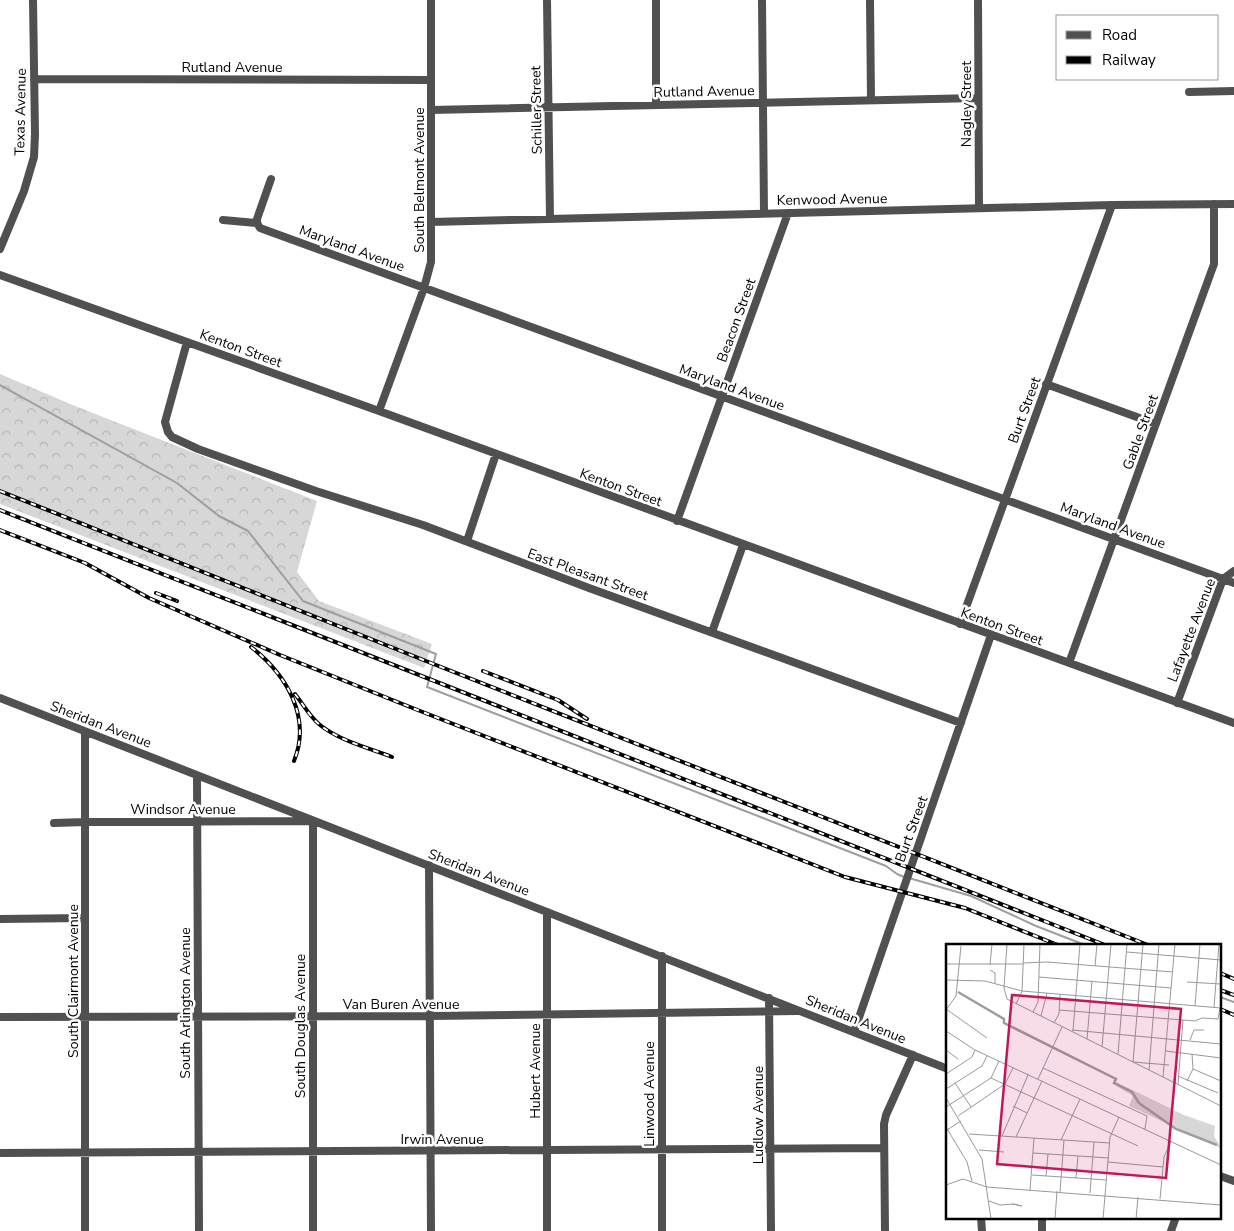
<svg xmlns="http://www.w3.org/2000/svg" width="1234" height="1231" font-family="'Nunito Sans',sans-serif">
  <defs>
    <pattern id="forest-crowns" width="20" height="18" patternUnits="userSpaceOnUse" patternTransform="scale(1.25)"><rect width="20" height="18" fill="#d7d7d7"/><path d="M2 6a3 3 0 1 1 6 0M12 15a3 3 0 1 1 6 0" fill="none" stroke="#b7b7b7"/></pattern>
  </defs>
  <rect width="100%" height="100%" fill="#fff"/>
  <path fill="url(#forest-crowns)" d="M0 374 75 406 317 501 297 572 319 601 432 644 424 668 0 504Z"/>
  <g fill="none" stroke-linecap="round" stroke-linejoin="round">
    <path stroke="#9e9e9e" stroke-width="2" d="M0 385 177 483 219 516 248 531 303 601 436 654 427 687 886 866 897 874 904 877
      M909 878 971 896 1036 926 1085 945
      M1220 997 1234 1002"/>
    <path stroke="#505050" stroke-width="8" d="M547 0 550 219
      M656 0V105
      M762 0 764 213
      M870 0 871 100
      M978 0 979 208
      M34 79 431 80
      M1189 92 1234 91
      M431 110 978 98
      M223 220 257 223 260 228 1234 583
      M431 222 1112 205 1234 204
      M257 223V219L271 179
      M0 249 24 191 34 157 35 134 33 0
      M0 275 379 411 1234 723
      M187 342 165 422 168 432 172 437 198 449 316 491 423 525 589 588 961 723
      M1046 384 1156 424
      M379 411 424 288 431 262V0
      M677 521 788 213
      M467 541 496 454
      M960 624 1112 205
      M712 632 743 545
      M1069 663 1214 264V204
      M0 698 948 1069
      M1177 703 1223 579 1234 571
      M85 732V1231
      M197 776 199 1231
      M54 823 85 822 313 821V1231
      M429 865 431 1231
      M547 912V1231
      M0 919 85 918
      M662 956V1231
      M769 998 771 1231
      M0 1017 430 1016 797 1011
      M854 1032 991 635
      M0 1153 884 1148
      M1220 1176 1234 1181
      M981 1217 982 1231
      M1042 1217V1231
      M885 1231 884 1124 886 1115 913 1055
      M1171 1231 1176 1217"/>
    <defs>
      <path id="rail" d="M0 491 436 665 1148 945
        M0 510 1105 945
        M0 530 85 563 149 598 280 655 415 709 845 877 965 908 1058 945
        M156 593 177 601
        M251 647C286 674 312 717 294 761
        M483 671 558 700 587 719
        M295 694C303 704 310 717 320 725 340 741 369 748 392 757
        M1220 973 1234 979
        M1220 990 1234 995
        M1220 1009 1234 1015"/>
    </defs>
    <use href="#rail" stroke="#000" stroke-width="4"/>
    <use href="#rail" stroke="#fff" stroke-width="2" stroke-dasharray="5.5" stroke-linecap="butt"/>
  </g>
  <g text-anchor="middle" stroke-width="5" stroke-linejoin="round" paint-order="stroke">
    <g font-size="14" fill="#000" stroke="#fff">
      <text x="232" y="72">Rutland Avenue</text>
      <text transform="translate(704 91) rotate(-1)" y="5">Rutland Avenue</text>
      <text transform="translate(966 104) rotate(-90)" y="5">Nagley Street</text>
      <text transform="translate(536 110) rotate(-91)" y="5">Schiller Street</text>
      <text transform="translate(20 112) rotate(-89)" y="5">Texas Avenue</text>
      <text transform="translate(419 180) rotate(-90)" y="5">South Belmont Avenue</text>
      <text transform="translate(832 199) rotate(-1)" y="5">Kenwood Avenue</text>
      <text transform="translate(352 248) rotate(20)" y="5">Maryland Avenue</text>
      <text transform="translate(736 320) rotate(-70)" y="5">Beacon Street</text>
      <text transform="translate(241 348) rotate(20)" y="5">Kenton Street</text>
      <text transform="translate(732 387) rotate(20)" y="5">Maryland Avenue</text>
      <text transform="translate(1024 410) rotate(-70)" y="5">Burt Street</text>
      <text transform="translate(1140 432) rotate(-70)" y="5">Gable Street</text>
      <text transform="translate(621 487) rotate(20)" y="5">Kenton Street</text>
      <text transform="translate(1113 525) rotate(20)" y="5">Maryland Avenue</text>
      <text transform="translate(588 574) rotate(20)" y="5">East Pleasant Street</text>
      <text transform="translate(1002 626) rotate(20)" y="5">Kenton Street</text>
      <text transform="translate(1191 630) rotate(-69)" y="5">Lafayette Avenue</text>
      <text transform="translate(101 724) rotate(21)" y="5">Sheridan Avenue</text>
      <text x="183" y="814">Windsor Avenue</text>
      <text transform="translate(911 829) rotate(-70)" y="5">Burt Street</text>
      <text transform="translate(479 872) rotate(21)" y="5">Sheridan Avenue</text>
      <text transform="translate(73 981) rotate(-90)" y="5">South Clairmont Avenue</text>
      <text transform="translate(185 1003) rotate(-90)" y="5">South Arlington Avenue</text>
      <text x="401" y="1009">Van Buren Avenue</text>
      <text transform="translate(856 1019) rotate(22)" y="5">Sheridan Avenue</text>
      <text transform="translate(300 1026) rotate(-90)" y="5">South Douglas Avenue</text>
      <text transform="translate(535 1071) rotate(-90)" y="5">Hubert Avenue</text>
      <text transform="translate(649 1094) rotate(-90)" y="5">Linwood Avenue</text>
      <text transform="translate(758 1115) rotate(-90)" y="5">Ludlow Avenue</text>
      <text x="442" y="1144">Irwin Avenue</text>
    </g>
  </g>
  <g transform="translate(946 944)">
    <rect width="275" height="275" fill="#fff"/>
    <path d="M170 138 238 171 269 182 268 192 275 204 183 162 187 152 169 141Z" fill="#d7d7d7"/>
    <path fill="none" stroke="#9e9e9e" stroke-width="2.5" d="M12 48 58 75V79L170 135 168 139 186 148 193 159 230 185 271 201"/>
    <path fill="none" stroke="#999" stroke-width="1" d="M1 0H46M61 0 58 44 61 55 275 162M197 0 187 118 223 121M181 8 275 16M77 19 101 18 227 28M0 20H77M44 21 46 0M149 22 151 0M44 26 49 29V39M93 33 225 44M0 36 39 37 76 47 275 64M241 38 275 40M70 60 76 47 78 0M249 62 254 0M268 63 273 0M0 65 41 94M0 66 10 52 15 2M113 66 249 77 256 74 272 75 274 64M87 68 92 58 94 0M95 72 101 49M108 79 113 70 114 50M126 86 275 100M0 87 29 106 275 221M127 87 134 0M141 95 146 37M244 96 248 86H258M156 103 165 0M0 106 12 115M220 107 275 114M172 110 181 0M97 124 201 172 199 185M247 125 275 137M203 126 213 0M0 130 26 113 29 106M232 132 272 149M217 133 229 0M45 134 192 202M92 135 116 83M241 137 247 125 246 110M9 139 25 163M232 140 237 76M0 145 36 122 41 112M0 154 36 215 45 275M67 162 81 169M0 163 45 134 53 117M12 172 59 140 67 124M0 183 21 218 26 237M1 186 15 177M23 190 164 199M56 192 82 131M70 193 96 137M115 196 134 155M33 206 58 208M87 209 163 214M162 218 217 223M86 231 161 236M100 232 102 210M130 234 132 212M0 241 17 235 41 243 275 261M84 246 88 194M114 248 118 196M144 249 148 198M214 255 218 213 225 197M43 257 54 261 68 260 76 262 66 260M109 275 111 247M157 275 164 193 173 173M190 275 192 253"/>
    <path fill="#c2185b" fill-opacity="0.15" stroke="#c2185b" stroke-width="2.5" d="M66 51 235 65 220 234 51 220Z"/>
    <rect width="275" height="275" fill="none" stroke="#000" stroke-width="2.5"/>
  </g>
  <rect x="1056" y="15" width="162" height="65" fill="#ffffff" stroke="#999999"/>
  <rect x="1066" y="31" width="25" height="8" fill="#505050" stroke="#999999"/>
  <text x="1102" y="40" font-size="15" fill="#000000">Road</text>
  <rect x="1066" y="56" width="25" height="8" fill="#000000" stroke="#999999"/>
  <text x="1102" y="65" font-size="15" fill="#000000">Railway</text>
</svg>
